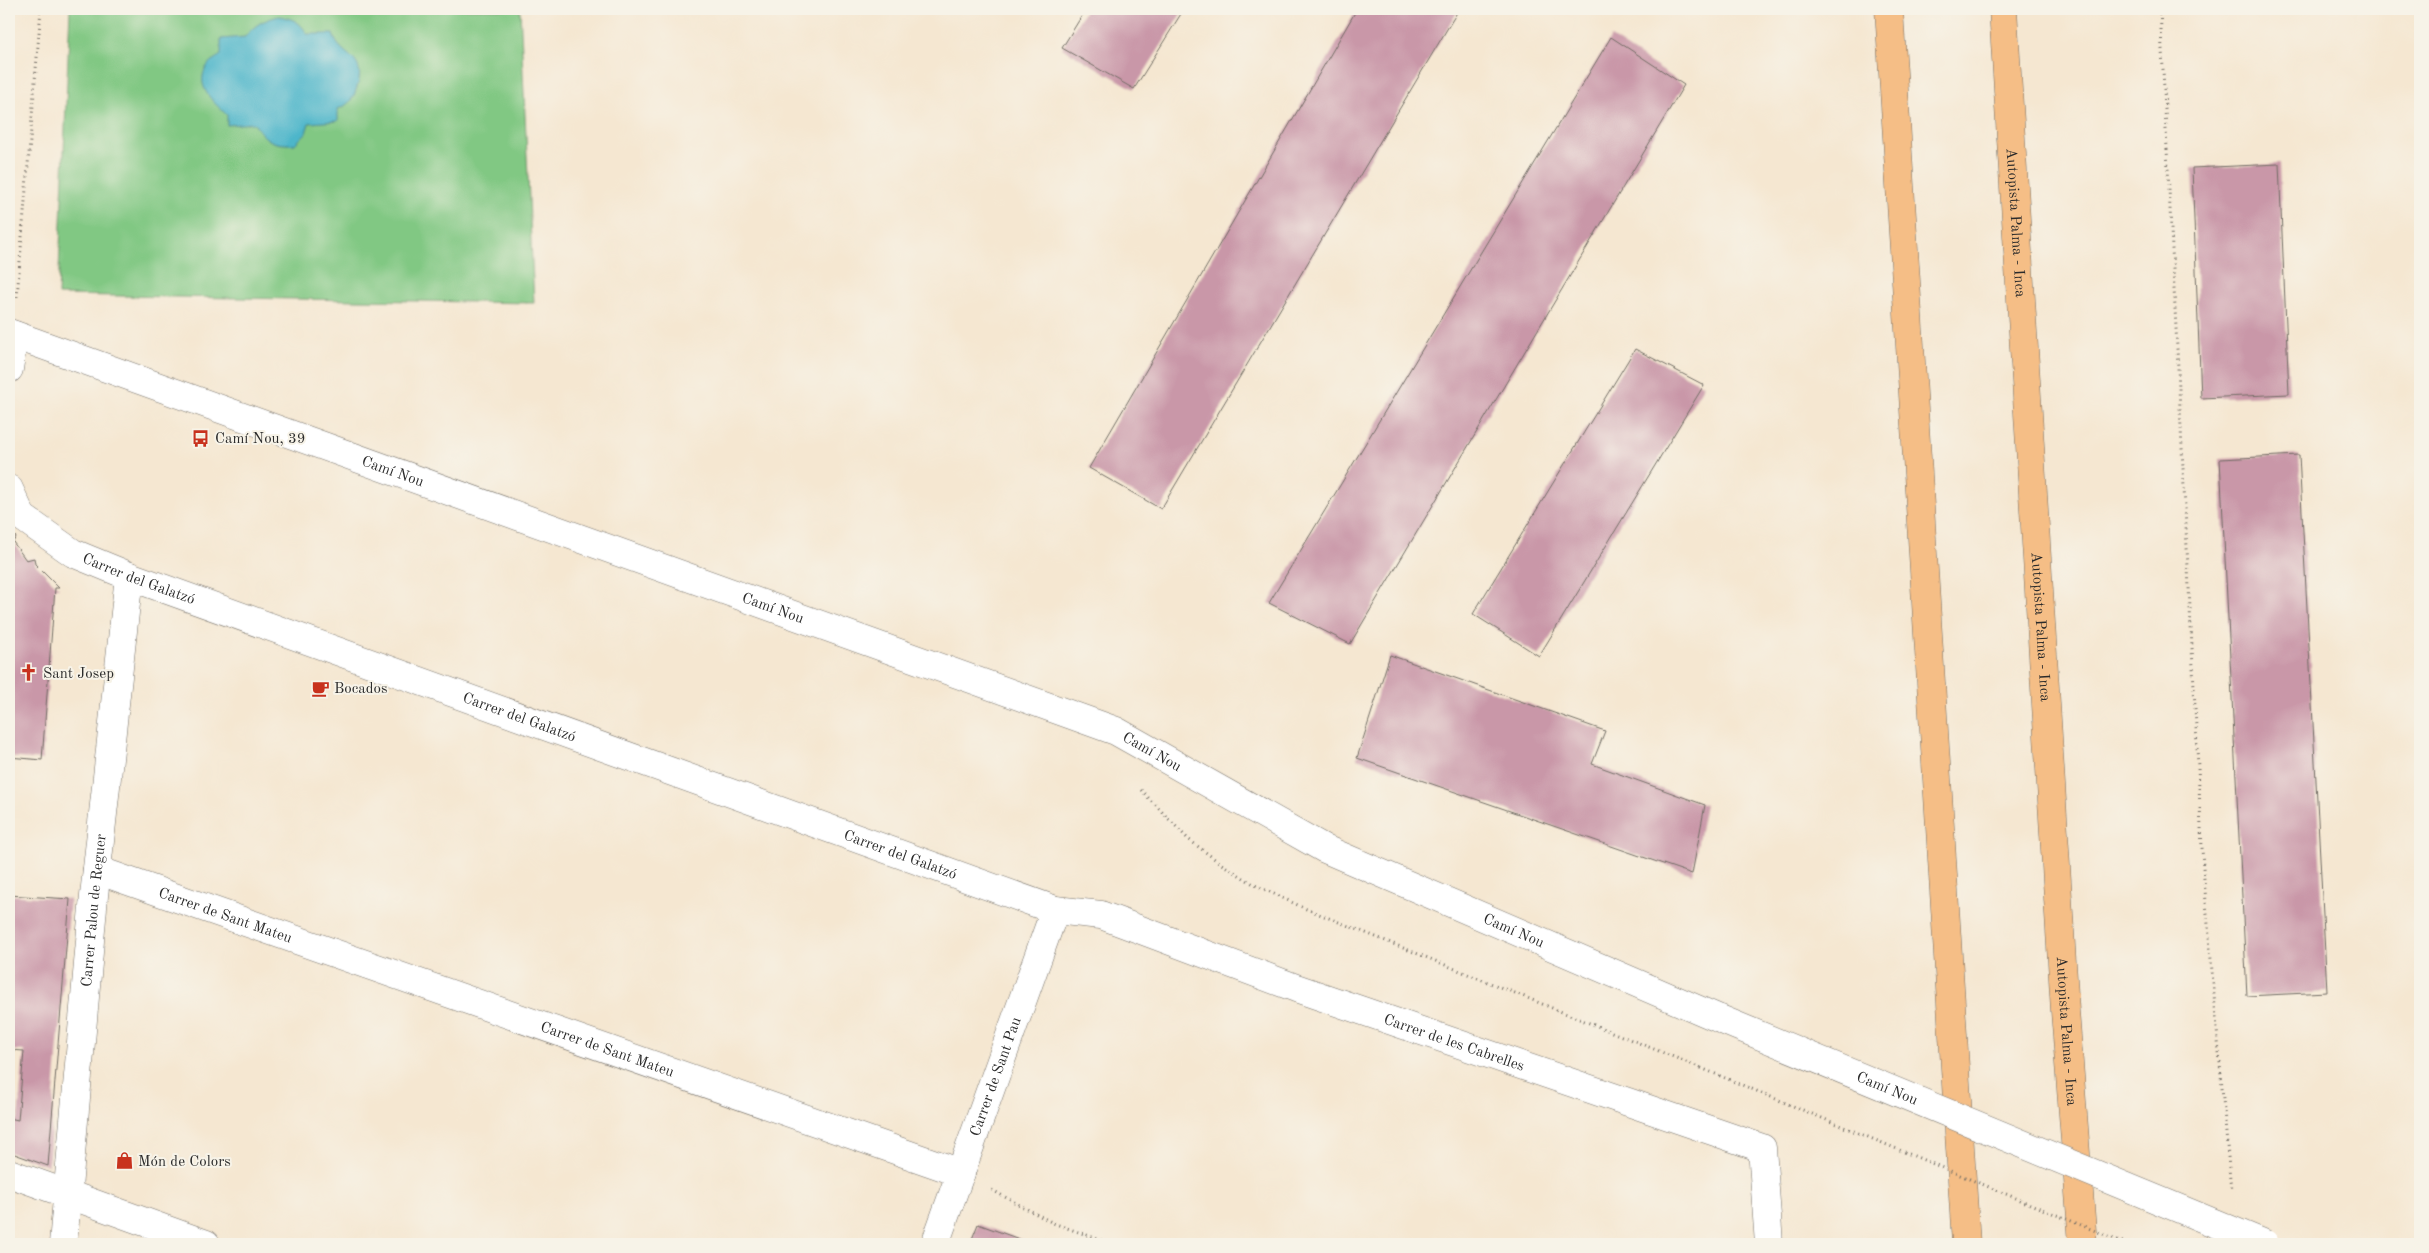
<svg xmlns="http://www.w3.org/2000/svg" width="2429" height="1253" font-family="'Old Standard TT',serif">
  <rect width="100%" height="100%" fill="#f7f3e8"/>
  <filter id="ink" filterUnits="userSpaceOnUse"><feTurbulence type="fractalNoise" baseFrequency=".02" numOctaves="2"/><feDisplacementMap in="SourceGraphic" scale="10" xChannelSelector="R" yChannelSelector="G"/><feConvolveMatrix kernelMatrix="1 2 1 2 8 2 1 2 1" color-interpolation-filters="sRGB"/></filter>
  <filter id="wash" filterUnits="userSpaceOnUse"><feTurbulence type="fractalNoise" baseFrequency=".0096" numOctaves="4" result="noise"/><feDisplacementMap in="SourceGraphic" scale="20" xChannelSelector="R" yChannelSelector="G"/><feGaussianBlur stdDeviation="1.12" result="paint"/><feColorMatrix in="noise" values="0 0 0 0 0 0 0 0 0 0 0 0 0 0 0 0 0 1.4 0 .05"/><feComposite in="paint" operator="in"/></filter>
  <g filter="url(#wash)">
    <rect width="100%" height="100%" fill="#f5e7d1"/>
    <path fill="#81c883" stroke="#567a57" d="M70 9H520L534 303 58 295Z"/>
    <path fill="#4db6ca" stroke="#3c707a" d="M279 16C293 19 300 21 307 34H333C339 58 370 55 356 90 353 100 348 105 338 109V121L309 123 306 133 295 144C273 145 265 141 254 123L227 125V115C213 102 193 85 208 65 210 61 217 58 221 55V39L245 37C255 24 264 20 279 16Z"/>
    <g id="blocks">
      <path fill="#c997a8" d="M1086 9H1184L1134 89 1062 48Z
        M1357 9H1459L1161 509 1089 468Z
        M1611 37 1684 85 1350 644 1269 603Z
        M2279 164 2289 394 2201 398 2192 168Z
        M1635 349 1704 385 1539 656 1473 614Z
        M2299 455 2327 992 2247 996 2220 459Z
        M12 534 16 537 13 542 26 560 34 558 35 564 59 588H55L42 760 9 757V539Z
        M1390 655 1605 731 1592 764 1705 805 1692 874 1357 758Z
        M9 895 70 899 48 1166 9 1152V1118L18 1120 24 1051 10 1050 9 1037Z
        M978 1224 1033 1244H970Z"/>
    </g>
  </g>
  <g filter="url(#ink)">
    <use href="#blocks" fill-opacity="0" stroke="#726d65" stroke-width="1"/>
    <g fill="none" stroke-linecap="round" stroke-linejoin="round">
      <defs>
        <g id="minor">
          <path d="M9 369 14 335"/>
          <path id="s1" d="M9 489 22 517 73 553 129 576 1055 910 1101 915 1296 988 1762 1148 1769 1244"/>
          <path id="s2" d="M97 870 961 1173"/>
          <path d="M9 1173 206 1244"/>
          <path id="s3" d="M63 1244 94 896 129 576"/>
          <path id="s4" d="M935 1244 1055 910"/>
        </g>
        <g id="tertiary">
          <path id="s5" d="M9 333 1116 731 1325 849 1720 1019"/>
        </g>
        <g id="motorway">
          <path d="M1889 9 1966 1244"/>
          <path id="s6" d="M2003 9 2065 1011 2083 1244"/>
        </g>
      </defs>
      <use href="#minor" stroke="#726d65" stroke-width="29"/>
      <use href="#tertiary" stroke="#726d65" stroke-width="29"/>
      <use href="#motorway" stroke="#726d65" stroke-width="29"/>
      <path stroke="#726d65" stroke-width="3" stroke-dasharray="1 4" stroke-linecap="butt" d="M2160 9 2203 867 2231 1191
        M17 297 41 9
        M1141 790 1188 839 1220 863 1255 885 1304 908 1701 1068
        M992 1190 1053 1223 1112 1244"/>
      <use href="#minor" stroke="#fff" stroke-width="28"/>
      <use href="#tertiary" stroke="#fff" stroke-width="28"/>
      <use href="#motorway" stroke="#f5be86" stroke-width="28"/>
      <defs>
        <g id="tertiary-bridge">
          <path id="s7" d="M1720 1019 2265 1244"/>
        </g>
      </defs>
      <use href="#tertiary-bridge" stroke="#726d65" stroke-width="29" stroke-linecap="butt"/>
      <path stroke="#726d65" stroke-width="3" stroke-dasharray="1 4" stroke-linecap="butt" d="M1701 1068 2127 1244"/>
      <use href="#tertiary-bridge" stroke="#fff" stroke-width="28"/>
    </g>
  </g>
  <defs>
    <symbol id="bus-bare" viewBox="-9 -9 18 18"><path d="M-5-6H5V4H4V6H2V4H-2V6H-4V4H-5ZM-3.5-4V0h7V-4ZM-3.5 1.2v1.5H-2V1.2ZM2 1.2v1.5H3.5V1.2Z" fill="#c8321e" stroke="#f7f3e8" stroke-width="2.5" paint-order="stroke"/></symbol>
    <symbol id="church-bare" viewBox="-9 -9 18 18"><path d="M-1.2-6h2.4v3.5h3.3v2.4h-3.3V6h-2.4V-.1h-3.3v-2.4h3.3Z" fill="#c8321e" stroke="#f7f3e8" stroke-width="2.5" paint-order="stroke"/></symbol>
    <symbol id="cafe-bare" viewBox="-9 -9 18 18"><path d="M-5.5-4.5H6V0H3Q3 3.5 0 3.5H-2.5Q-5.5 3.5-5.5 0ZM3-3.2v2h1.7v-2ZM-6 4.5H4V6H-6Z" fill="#c8321e" stroke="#f7f3e8" stroke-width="2.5" paint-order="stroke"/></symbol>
    <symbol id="shop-bare" viewBox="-9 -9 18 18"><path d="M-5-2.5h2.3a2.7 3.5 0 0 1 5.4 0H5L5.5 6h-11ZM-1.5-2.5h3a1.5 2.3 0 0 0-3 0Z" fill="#c8321e" stroke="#f7f3e8" stroke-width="2.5" paint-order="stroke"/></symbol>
  </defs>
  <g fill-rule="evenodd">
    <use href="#bus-bare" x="188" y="426" width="25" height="25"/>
    <use href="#church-bare" x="16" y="660" width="25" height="25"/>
    <use href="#cafe-bare" x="308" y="676" width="25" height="25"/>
    <use href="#shop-bare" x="112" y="1148" width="25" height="25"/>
  </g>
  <g text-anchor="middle" stroke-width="4" stroke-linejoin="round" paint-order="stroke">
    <g font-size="15" fill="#2b2b2b" stroke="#f7f3e8">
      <text dy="5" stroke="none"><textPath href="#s6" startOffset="214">Autopista Palma - Inca</textPath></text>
      <text dy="5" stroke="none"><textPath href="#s5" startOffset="408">Camí Nou</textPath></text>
      <text dy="5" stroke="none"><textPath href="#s1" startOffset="164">Carrer del Galatzó</textPath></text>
      <text dy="5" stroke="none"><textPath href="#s5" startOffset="812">Camí Nou</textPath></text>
      <text dy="5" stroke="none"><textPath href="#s6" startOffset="619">Autopista Palma - Inca</textPath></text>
      <text dy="5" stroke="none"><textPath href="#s1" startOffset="569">Carrer del Galatzó</textPath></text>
      <text dy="5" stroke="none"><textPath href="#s5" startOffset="1218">Camí Nou</textPath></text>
      <text dy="5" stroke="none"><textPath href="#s1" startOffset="974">Carrer del Galatzó</textPath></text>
      <text dy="5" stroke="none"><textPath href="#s3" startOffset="335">Carrer Palou de Reguer</textPath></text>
      <text dy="5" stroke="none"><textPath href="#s2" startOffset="136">Carrer de Sant Mateu</textPath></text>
      <text dy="5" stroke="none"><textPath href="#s5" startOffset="1622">Camí Nou</textPath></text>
      <text dy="5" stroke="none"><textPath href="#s6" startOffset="1024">Autopista Palma - Inca</textPath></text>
      <text dy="5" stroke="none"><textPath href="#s1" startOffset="1560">Carrer de les Cabrelles</textPath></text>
      <text dy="5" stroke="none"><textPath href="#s2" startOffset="541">Carrer de Sant Mateu</textPath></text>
      <text dy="5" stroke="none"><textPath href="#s4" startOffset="178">Carrer de Sant Pau</textPath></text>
      <text dy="5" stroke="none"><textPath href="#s7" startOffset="181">Camí Nou</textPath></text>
    </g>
    <g font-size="15" fill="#2b2b2b" stroke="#f7f3e8" text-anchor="start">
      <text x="215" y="443">Camí Nou, 39</text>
      <text x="43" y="678">Sant Josep</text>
      <text x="334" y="693">Bocados</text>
      <text x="138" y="1166">Món de Colors</text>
    </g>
  </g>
  <rect width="2429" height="1253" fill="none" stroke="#f7f3e8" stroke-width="30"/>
</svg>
